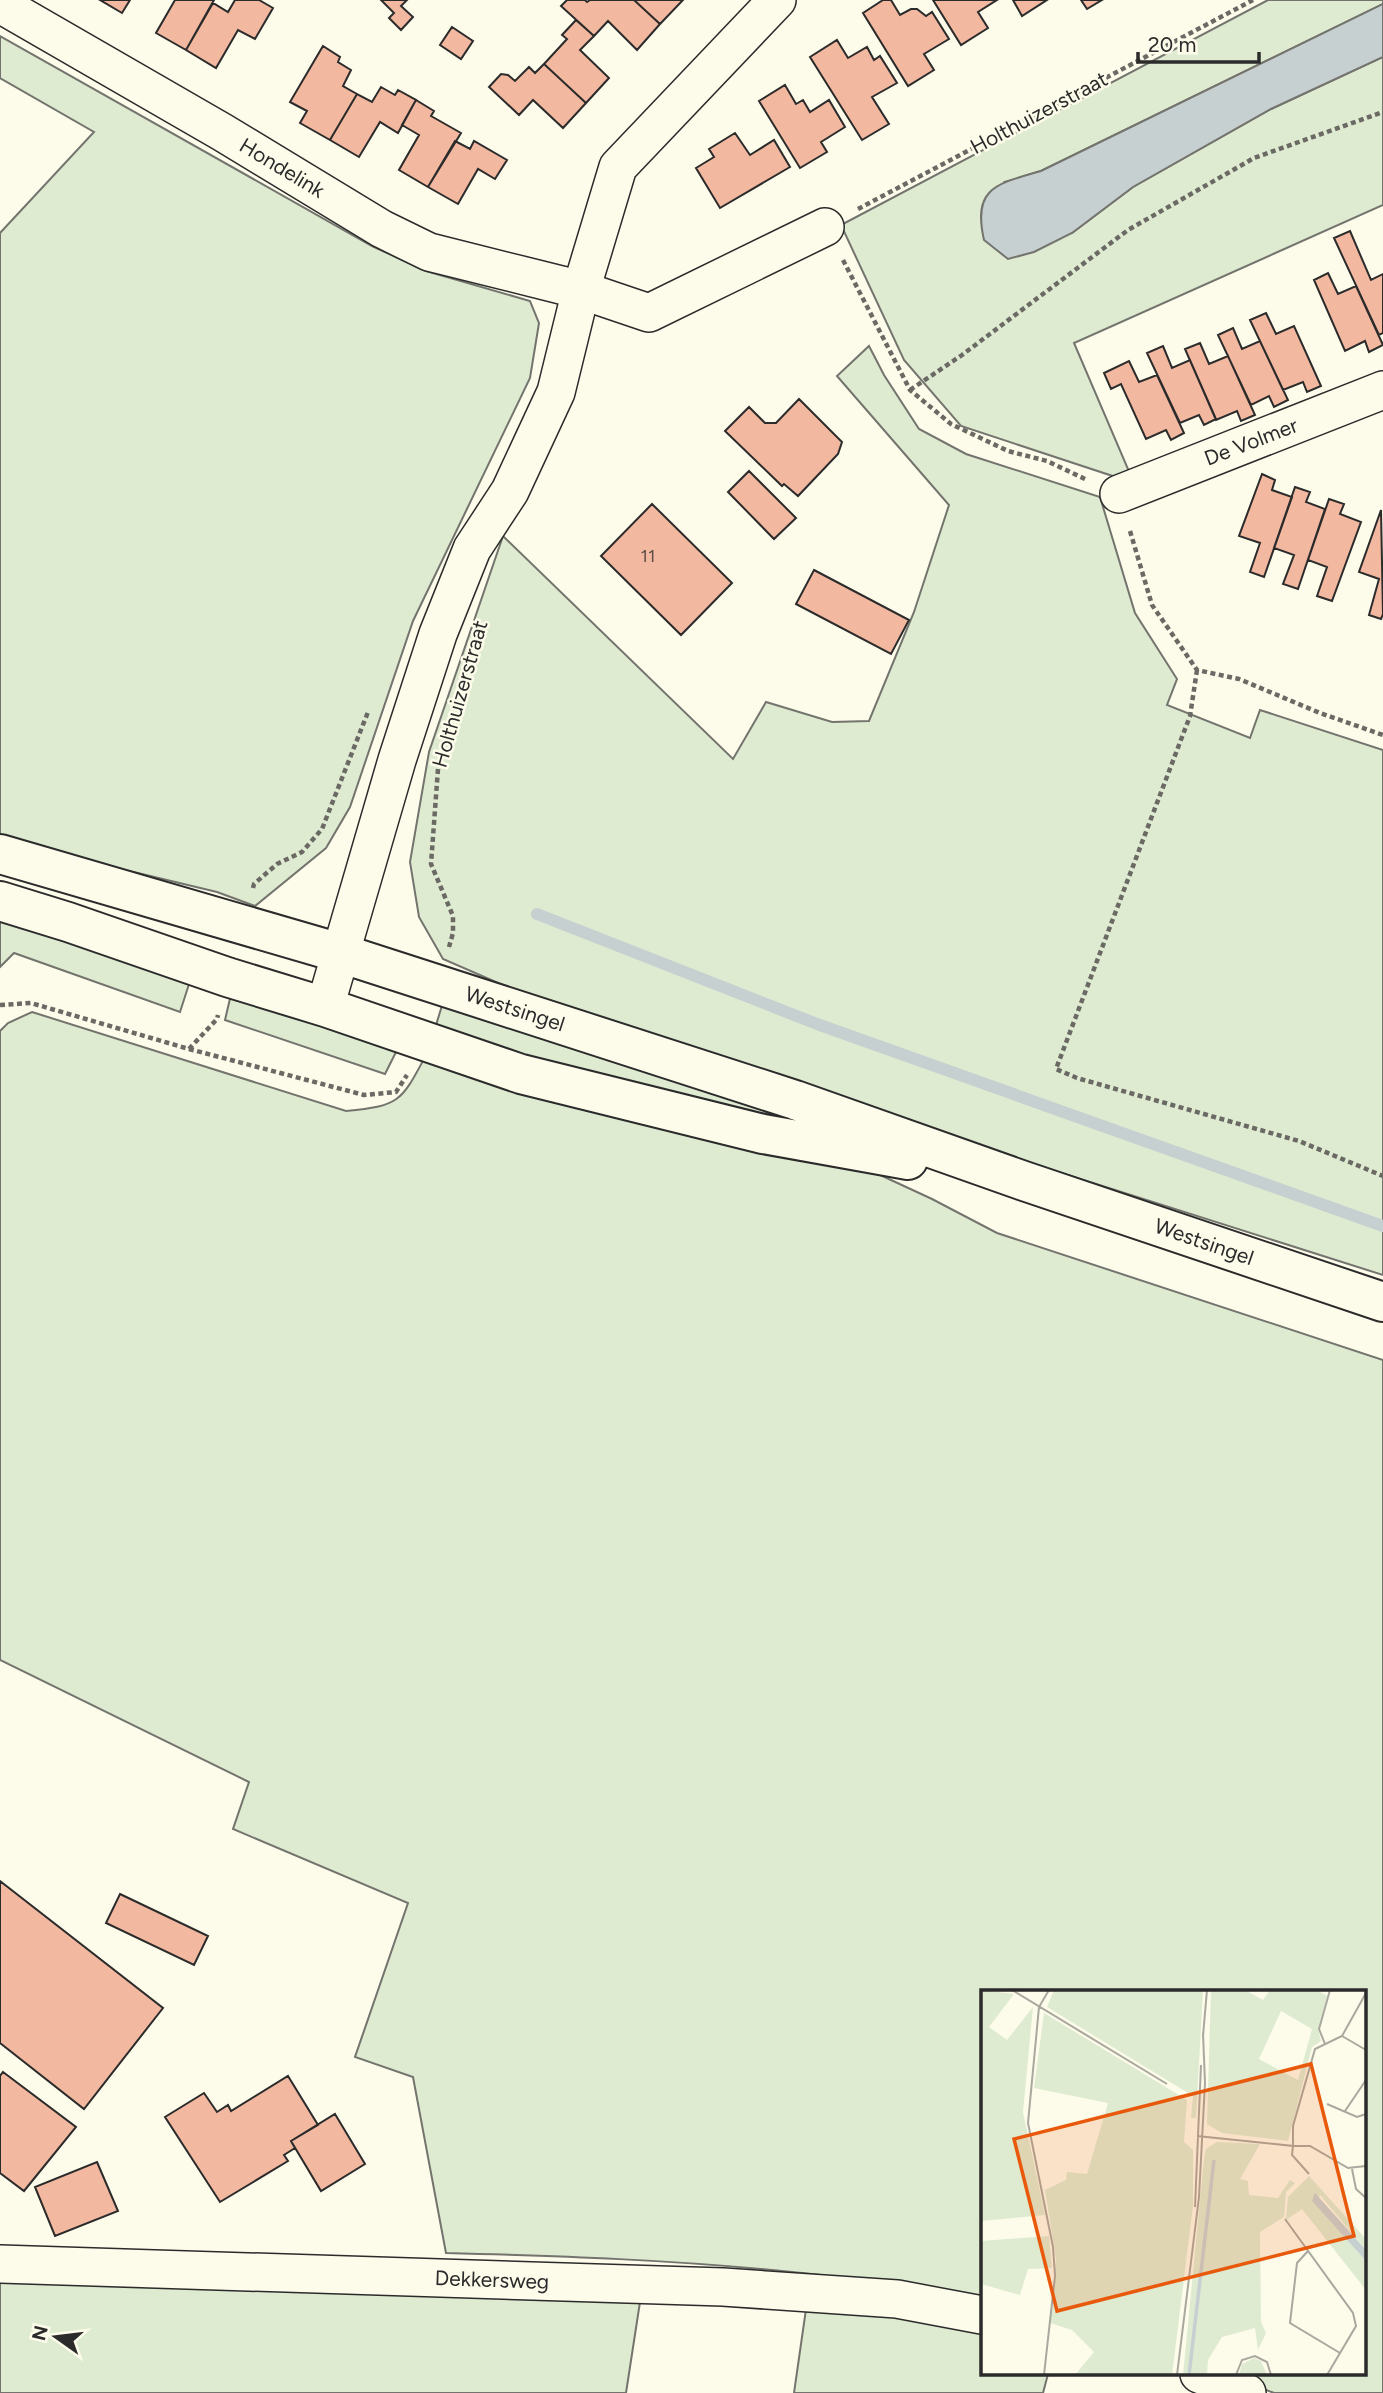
<svg xmlns="http://www.w3.org/2000/svg" width="1383" height="2393" font-family="Figtree,sans-serif">
  <rect width="100%" height="100%" fill="#fdfbea"/>
  <path fill="#deebd1" stroke="#74746e" stroke-width="2" d="M1268 0H1383V4L1041 171 1005 182 1072 233 1133 187 1271 109 1383 57V205L1074 343 1134 483 961 426 904 360 841 225Z
    M0 36 372 246 426 271 530 301 539 323 530 378 413 621 350 807 326 848 255 906 217 892 0 840V233L94 132 0 78Z
    M869 346 884 375 919 429 966 454 1100 497 1135 613 1177 679 1167 705 1250 738 1260 710 1383 750V1275L885 1117 512 989 443 959 419 917 410 862 429 752 503 536 733 759 766 702 832 722 869 721 914 612 949 505 837 376Z
    M0 918 191 978 180 1012 14 953 0 967Z
    M232 990 398 1048 385 1074 225 1020Z
    M444 999 815 1123 811 1128 433 1035Z
    M32 1012 346 1111C399 1106 401 1102 425 1057L850 1161 932 1199 997 1233 1383 1360V2393H1274L1226 2374H1364V1992H982V2300C919 2289 856 2278 792 2272 677 2260 562 2256 446 2253L413 2077 355 2057 408 1903 233 1829 249 1782 0 1660V1031L8 1023Z
    M0 2277 640 2302 626 2393H0Z
    M806 2309 916 2317 982 2331V2374H1048L1043 2393H794Z"/>
  <path fill="#c7d0d0" stroke="#74746e" stroke-width="2" d="M1383 4V57L1271 109 1133 187 1072 233 1034 252 1008 259 984 240C972 187 997 184 1041 171Z"/>
  <g fill="none" stroke-linecap="round" stroke-linejoin="round">
    <path stroke="#c7d0d0" stroke-width="12" d="M537 914 817 1024 1383 1226"/>
  </g>
  <path fill="#f2b8a0" stroke="#2b2b2b" stroke-width="2" d="M100 0H130L122 13Z
    M175 0H214L186 50 156 33Z
    M235 0H259L273 8 255 39 238 30 216 68 186 50 213 3 228 12Z
    M381 0H407L401 6 413 17 401 30 389 18 394 13Z
    M567 0H585L587 2 590 0H634L660 24 637 50 608 21 594 36 561 6Z
    M634 0H683L660 24Z
    M883 0H891L900 15 911 9H917L926 16 932 12 949 39 924 54 934 70 908 86 863 13Z
    M933 0H997L978 12 988 28 961 45Z
    M1013 0H1047L1022 16Z
    M1081 0H1102L1087 9Z
    M576 20 594 36 580 50 609 78 586 103 544 64 567 39 562 35Z
    M452 27 473 41 461 59 440 45Z
    M837 40 848 58 867 47 874 60 880 56 897 83 872 97 889 124 862 140 810 57Z
    M323 46 340 57 338 62 351 70 343 86 357 94 330 140 300 123 307 111 290 102Z
    M544 64 586 103 563 128 533 100 519 115 489 87 501 74 508 75 515 81 529 67 535 73Z
    M785 85 796 104 803 100 810 112 829 100 845 127 821 142 827 152 800 168 759 101Z
    M381 87 395 95 398 90 416 100 398 133 380 122 359 157 330 140 357 94 372 102Z
    M416 100 434 111 431 116 461 133 428 187 399 170 419 135 402 125Z
    M735 133 750 155 774 140 790 167 720 208 696 168 714 157 709 149Z
    M455 141 470 149 474 141 507 160 495 179 478 169 458 204 428 187Z
    M1350 231 1371 280 1383 274V333L1379 335 1334 238Z
    M1328 273 1338 294 1356 286 1383 345 1369 352 1365 341 1345 351 1314 280Z
    M1266 313 1276 334 1294 326 1321 386 1307 392 1303 382 1283 390 1250 320Z
    M1233 328 1242 349 1260 341 1288 400 1274 407 1269 396 1251 405 1218 335Z
    M1200 343 1209 364 1228 356 1255 415 1241 421 1237 411 1216 420 1185 349Z
    M1163 346 1172 368 1190 360 1216 419 1204 425 1199 415 1180 423 1147 353Z
    M1129 361 1139 382 1157 375 1184 433 1171 440 1166 430 1146 439 1121 384 1111 389 1104 373Z
    M799 399 842 442 838 454 798 496 784 484 782 486 725 431 749 407 765 423H776Z
    M749 471 796 518 774 539 728 492Z
    M1262 474 1275 480 1272 490 1292 497 1264 577 1250 572 1260 543 1239 536Z
    M1295 487 1310 492 1306 502 1325 509 1298 589 1283 584 1294 555 1274 548Z
    M1329 499 1344 504 1340 514 1361 522 1332 601 1317 596 1327 567 1308 560Z
    M652 504 732 583 681 635 601 556Z
    M1381 510 1383 614 1381 619 1369 615 1379 579 1359 572Z
    M814 570 909 620 891 654 796 604Z
    M0 1881 163 2008 84 2109 0 2043Z
    M120 1894 208 1936 194 1965 106 1923Z
    M3 2072 76 2127 24 2191 0 2173V2076Z
    M288 2076 318 2125 291 2141 295 2148 284 2155 288 2161 220 2202 165 2117 204 2093 217 2112 228 2105 231 2111Z
    M335 2114 365 2164 321 2191 291 2141Z
    M97 2162 118 2211 55 2236 35 2187Z"/>
  <g fill="none" stroke-linecap="round" stroke-linejoin="round">
    <defs>
      <path id="minor" d="M0 4 222 132 382 229 429 252 581 290 618 167 777 0
        M1119 494 1383 390
        M325 1007 397 760 438 634 472 549 510 491 556 392 581 290 649 313 825 227
        M0 2264 723 2287 897 2299 982 2315
        M1199 2374 1247 2393"/>
      <path id="secondary" d="M0 854 340 953 795 1100 1024 1181 1383 1302
        M0 901 68 922 227 977 325 1007 521 1074 763 1134 908 1160"/>
    </defs>
    <use href="#minor" stroke="#2b2b2b" stroke-width="40"/>
    <use href="#secondary" stroke="#2b2b2b" stroke-width="42"/>
    <path stroke="#6a6964" stroke-width="4.5" stroke-dasharray="5 3.5" stroke-linecap="butt" d="M858 209 1253 0
      M843 260 910 390 951 424 1008 451 1047 461 1085 479
      M910 390 962 355 1128 230 1254 158 1383 112
      M1130 531 1152 605 1197 670 1239 679 1320 713 1383 735
      M1197 670 1190 716 1056 1069 1077 1078 1299 1141 1383 1176
      M438 769 431 864 453 916V933L449 947
      M253 888 254 884 277 864 302 852 322 829 368 712
      M0 1005 31 1003 189 1049 364 1095 396 1092 407 1075
      M189 1049 217 1019 218 1015"/>
    <use href="#minor" stroke="#fdfbea" stroke-width="37"/>
    <use href="#secondary" stroke="#fdfbea" stroke-width="38"/>
  </g>
  <g text-anchor="middle" stroke-width="5" stroke-linejoin="round" paint-order="stroke">
    <g font-size="18" fill="#5d4e48">
      <text x="648" y="562">11</text>
    </g>
    <g font-size="21" fill="#2b2b2b" stroke="#fdfbea">
      <text transform="translate(1039 113) rotate(-28)" y="7">Holthuizerstraat</text>
      <text transform="translate(282 168) rotate(31)" y="7">Hondelink</text>
      <text transform="translate(1251 442) rotate(-21)" y="7">De Volmer</text>
      <text transform="translate(460 694) rotate(-74)" y="7">Holthuizerstraat</text>
      <text transform="translate(515 1009) rotate(18)" y="7">Westsingel</text>
      <text transform="translate(1204 1242) rotate(19)" y="7">Westsingel</text>
      <text transform="translate(492 2280) rotate(2)" y="7">Dekkersweg</text>
    </g>
  </g>
  <g transform="translate(981 1990)">
    <rect width="385" height="385" fill="#fdfbea"/>
    <path d="M0 0 33 4 8 37 26 50 52 17 42 122 64 225 0 231ZM73 0H222L215 128H210L212 106 66 17ZM230 0H264L282 10 289 0H336L346 6 337 39 340 51 331 57 307 151 241 143 226 134ZM300 21 331 39 317 90 278 69ZM63 23 206 110 203 152 212 160V216L191 385H94L113 362 91 340 69 333 75 269 64 200 85 190 86 182 106 184 127 113 53 98ZM236 152 279 154 259 189 267 191 268 205 297 208 309 190 314 193 305 202 303 227 279 242 280 332 285 343 277 360 274 338 241 347 227 370 226 385H202L223 169 225 159ZM328 186 385 249V260L339 205 335 215 385 271V300L321 219 305 230 307 207ZM68 246 71 278 47 279 39 305 0 294V251ZM273 368 280 371 286 385H258L261 374Z" fill="#deebd1" fill-rule="evenodd"/>
    <path d="M334 203 385 260V271L331 211Z" fill="#c7d0d0"/>
    <path fill="none" stroke="#c7d0d0" stroke-width="3.5" d="M208 385 233 170"/>
    <path fill="none" stroke="#a9a89e" stroke-width="2" d="M31 0 186 94M385 3 361 46 334 59 312 136V156H329L367 178 385 176M222 46 226 0M361 46 385 60M344 54 338 39 349 0M346 114 376 127 385 124M364 121 385 90M216 146 312 156 311 165 328 184M371 179 375 199 385 208M214 217 220 75M304 229 372 323 375 336 346 385M327 261 316 273 309 333 359 363M63 385 74 286 72 257 47 133 58 17 68 0M196 385 218 207 224 93 222 43M255 385 261 370 274 366 286 372 290 385"/>
    <path fill="#e8590c" fill-opacity="0.15" stroke="#e8590c" stroke-width="3.5" d="M330 74 373 246 76 321 33 149Z"/>
    <rect width="385" height="385" fill="none" stroke="#2b2b2b" stroke-width="3.5"/>
  </g>
  <g transform="translate(56 2337) rotate(284)" stroke="#fdfbea" stroke-width="5" paint-order="stroke">
  <path d="M0-5L12 26L0 18L-12 26Z" fill="#2b2b2b"/>
  <text y="-10" font-size="19" font-weight="bold" text-anchor="middle" fill="#2b2b2b">N</text>
  </g>
  <path d="M1138 52v10h121v-10" fill="none" stroke="#2b2b2b" stroke-width="3.5"/>
  <text x="1148" y="52" font-size="21" fill="#2b2b2b" stroke="#fdfbea" stroke-width="5" paint-order="stroke">20 m</text>
</svg>
